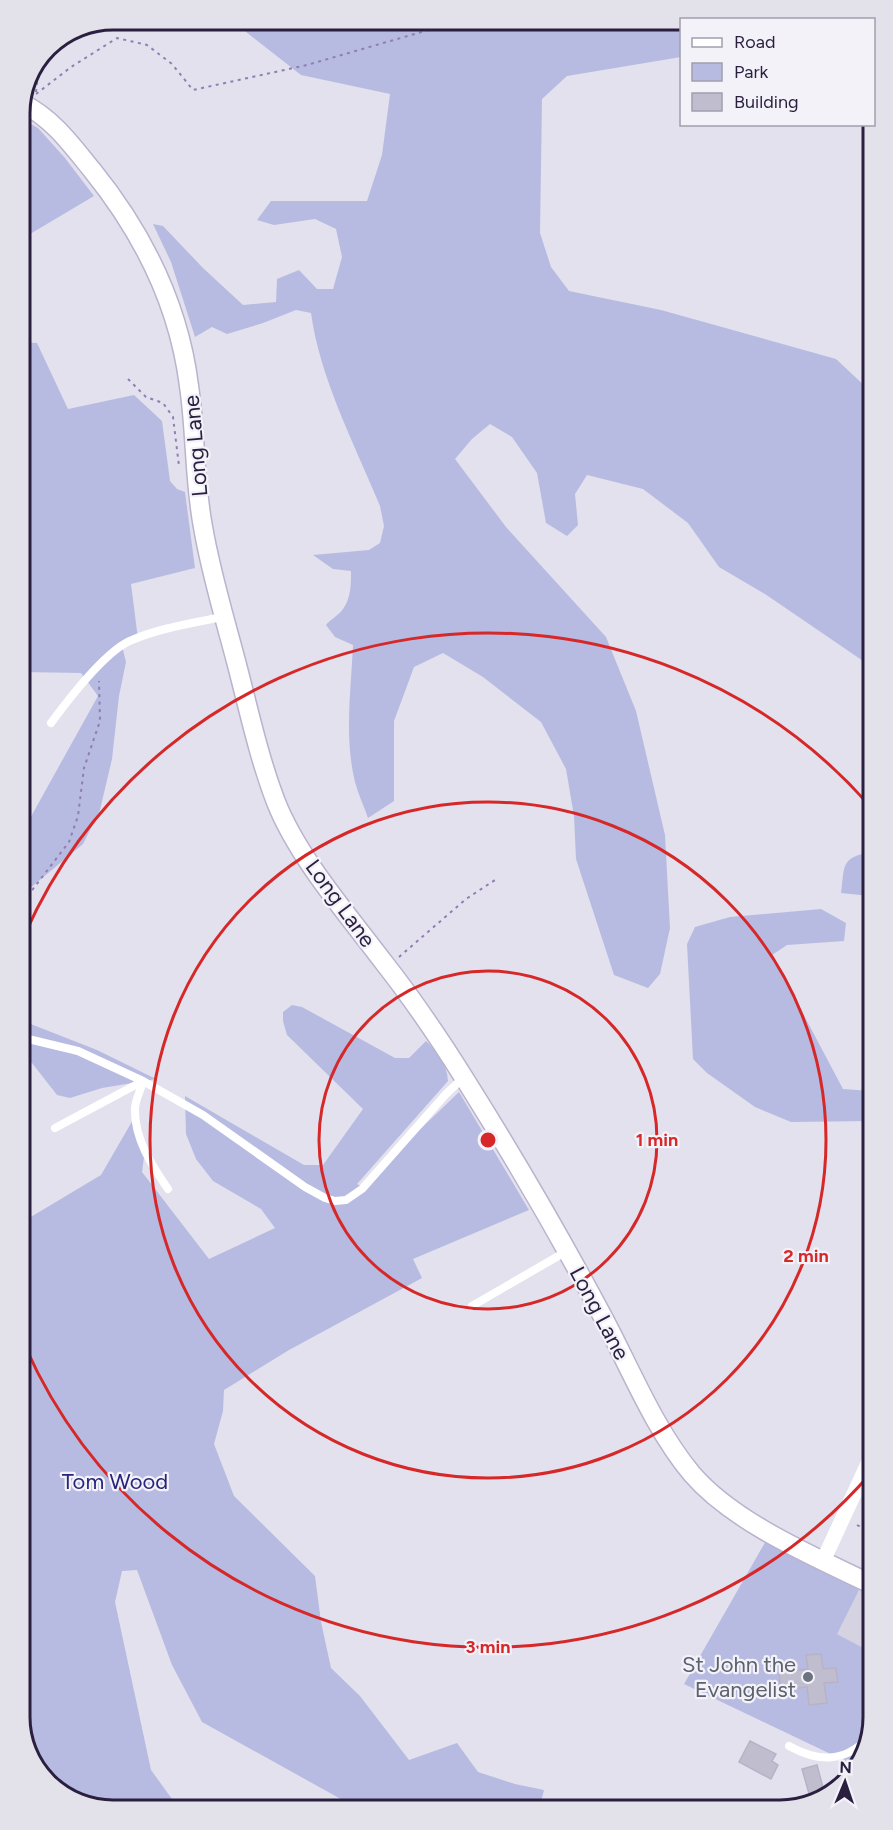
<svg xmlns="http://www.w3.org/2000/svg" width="893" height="1830" font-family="Figtree,sans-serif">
  <rect width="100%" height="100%" fill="#e3e1ed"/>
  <path fill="#d5d2e1" d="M767 1539 873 1597V1653L837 1634Z"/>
  <path fill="#b7bbe1" d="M244 20H681V57L567 76 542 99 540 233 551 267 569 291 661 310 836 359 868 389 869 665 765 594 719 567 688 523 643 489 587 475 575 494 578 525 567 536 546 523 537 473 512 437 490 424 472 439 455 459 506 527 606 637 636 711 665 835 670 928 660 974 648 988 614 975 576 859 574 816 566 769 541 722 483 677 443 653 414 667 394 721V801L368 818C364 806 358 794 355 782 344 737 351 690 353 645L335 637 326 625C331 619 339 615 343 609 351 598 351 584 351 571L333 569 313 555 369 550 380 543 384 526 380 506C355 445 320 379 311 313L296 310 263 323 227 334 212 327 195 337 171 262 153 224 163 226 203 268 243 305 276 302 277 279 299 270 317 289H333L342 257 336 229 315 219 274 225 257 220 271 201H367L382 155 390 94 301 75 246 32Z
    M20 118 38 128 65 158 94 196 20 240Z
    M21 342 37 343 68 409 134 395 162 421 170 481 177 489 185 492 195 568 131 584 138 639 122 646 126 662 119 696 112 759 100 810 83 844 23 894V831L98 696 81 673 22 672Z
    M870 852V896L841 893C845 866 840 858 870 852Z
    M821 909 846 923 844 941 787 945 772 955 843 1089 871 1091V1121L791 1122 755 1107 707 1073 693 1059 687 944 695 927 730 917Z
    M292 1005 302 1007 395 1058H409L426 1041C438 1052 447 1064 448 1081L357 1184 361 1186 459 1092 529 1210 413 1259 422 1278 289 1350 224 1390 223 1411 214 1444 234 1496 315 1576 321 1622 331 1668 360 1696 409 1760 457 1743 478 1772 515 1784 544 1790 540 1806 357 1808 202 1722 172 1665 137 1570 122 1571 115 1602 151 1770 180 1810H108L61 1794 27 1752 24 1221 101 1175 134 1118 145 1150 142 1172 209 1259 275 1228 261 1209 213 1181 196 1159 186 1134 185 1096 304 1165H323L363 1109 287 1035 283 1021V1012Z
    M23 1021 97 1050 156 1079 102 1088 70 1098 57 1095 32 1063 24 1058Z
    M767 1539 859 1590 837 1634 873 1653V1717L858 1767 684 1684Z"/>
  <path fill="#c0bdce" stroke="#b7b2c8" stroke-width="1.5" d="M821 1654 823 1669 836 1668 838 1682 824 1683 827 1703 809 1705 807 1687 781 1690 779 1672 808 1669 806 1655Z
    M750 1741 776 1754 772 1761 778 1765 771 1779 739 1762Z
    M817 1765 825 1795 815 1803 812 1804 802 1769Z"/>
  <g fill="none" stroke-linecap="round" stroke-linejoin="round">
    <defs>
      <path id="secondary" d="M22 103C53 119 70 143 92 170 142 232 179 305 189 386 196 433 194 480 203 527 211 574 225 619 237 665 249 711 259 758 276 802 298 858 349 916 385 964 414 1001 441 1041 466 1081 515 1159 561 1238 604 1319 631 1370 655 1430 692 1474 734 1523 815 1557 873 1585"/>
    </defs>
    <use href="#secondary" stroke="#bab3ce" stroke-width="21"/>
    <path stroke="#8f7eb4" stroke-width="2" stroke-dasharray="3 4.5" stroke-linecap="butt" d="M36 92 39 66
      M36 94 71 67 117 38 147 45 172 64 193 90 307 65 463 20
      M128 379 146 397 163 403 173 417 179 466
      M23 902 69 842 78 816 84 768 100 721 99 681
      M399 957 466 899 495 880
      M857 1525 873 1534"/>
    <path stroke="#fff" stroke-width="8" d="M51 723C68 700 106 650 132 640 160 628 193 623 222 617
      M24 1038 78 1051 143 1081C141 1090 135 1100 135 1109 134 1138 152 1166 168 1189
      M55 1128 143 1081 203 1115 305 1187 325 1198 335 1201 346 1200 362 1189 446 1094 463 1078
      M472 1306 567 1251
      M789 1746C818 1762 843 1763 867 1739"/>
    <path stroke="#fff" stroke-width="15" d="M823 1561 872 1455"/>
    <use href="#secondary" stroke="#fff" stroke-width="18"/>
  </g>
  <g fill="none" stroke="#d62828" stroke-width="3">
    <circle cx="488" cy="1140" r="169"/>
    <circle cx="488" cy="1140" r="338"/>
    <path d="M871 1473A507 507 0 0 1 25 1346M25 934A507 507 0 0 1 868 804"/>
  </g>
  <circle fill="#6b7280" stroke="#f3f2f9" stroke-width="2" cx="808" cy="1677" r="6"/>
  <g text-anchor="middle" stroke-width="4.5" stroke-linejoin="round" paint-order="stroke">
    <g font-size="22" fill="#2b1f40" stroke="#f3f2f9">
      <text transform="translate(195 446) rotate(-95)" y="8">Long Lane</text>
      <text transform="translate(341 903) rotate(54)" y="8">Long Lane</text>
      <text transform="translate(600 1313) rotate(62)" y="8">Long Lane</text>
    </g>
    <g font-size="22" fill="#27257b" stroke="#f3f2f9">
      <text x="115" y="1489">Tom Wood</text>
    </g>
    <g font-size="22" fill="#5b616d" stroke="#f3f2f9" text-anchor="end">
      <text x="796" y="1672">St John the<tspan x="796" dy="25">Evangelist</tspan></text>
    </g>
  </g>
  <path d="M0 0H893V1830H0ZM113 30H780A83 83 0 0 1 863 113V1717A83 83 0 0 1 780 1800H113A83 83 0 0 1 30 1717V113A83 83 0 0 1 113 30Z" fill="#e3e1ea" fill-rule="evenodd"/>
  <path fill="none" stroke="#2b1f40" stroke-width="3" d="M113 30H780A83 83 0 0 1 863 113V1717A83 83 0 0 1 780 1800H113A83 83 0 0 1 30 1717V113A83 83 0 0 1 113 30Z"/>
  <circle cx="488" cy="1140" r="9" fill="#d62828" stroke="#f3f2f9" stroke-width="3"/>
  <g font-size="18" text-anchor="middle" font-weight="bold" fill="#d62828" stroke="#f3f2f9" stroke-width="4.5" stroke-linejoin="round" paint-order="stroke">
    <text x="657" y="1146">1 min</text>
    <text x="806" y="1262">2 min</text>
    <text x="488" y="1653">3 min</text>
  </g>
  <rect x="680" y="18" width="195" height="108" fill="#f3f2f9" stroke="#a39eaf" stroke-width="1.5"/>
  <rect x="692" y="38" width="30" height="9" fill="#ffffff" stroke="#a39eaf" stroke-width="1.5"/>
  <text x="734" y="48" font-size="18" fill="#2b1f40">Road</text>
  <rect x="692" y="63" width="30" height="18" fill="#b7bbe1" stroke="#a39eaf" stroke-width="1.5"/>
  <text x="734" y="78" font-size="18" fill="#2b1f40">Park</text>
  <rect x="692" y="93" width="30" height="18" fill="#c0bdce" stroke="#a39eaf" stroke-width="1.5"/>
  <text x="734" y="108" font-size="18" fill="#2b1f40">Building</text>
  <g transform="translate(845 1782) rotate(2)" stroke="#f3f2f9" stroke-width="4.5" paint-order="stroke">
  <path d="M0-4.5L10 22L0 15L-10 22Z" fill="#2b1f40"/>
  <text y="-9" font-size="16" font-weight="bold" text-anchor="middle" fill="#2b1f40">N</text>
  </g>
</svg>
